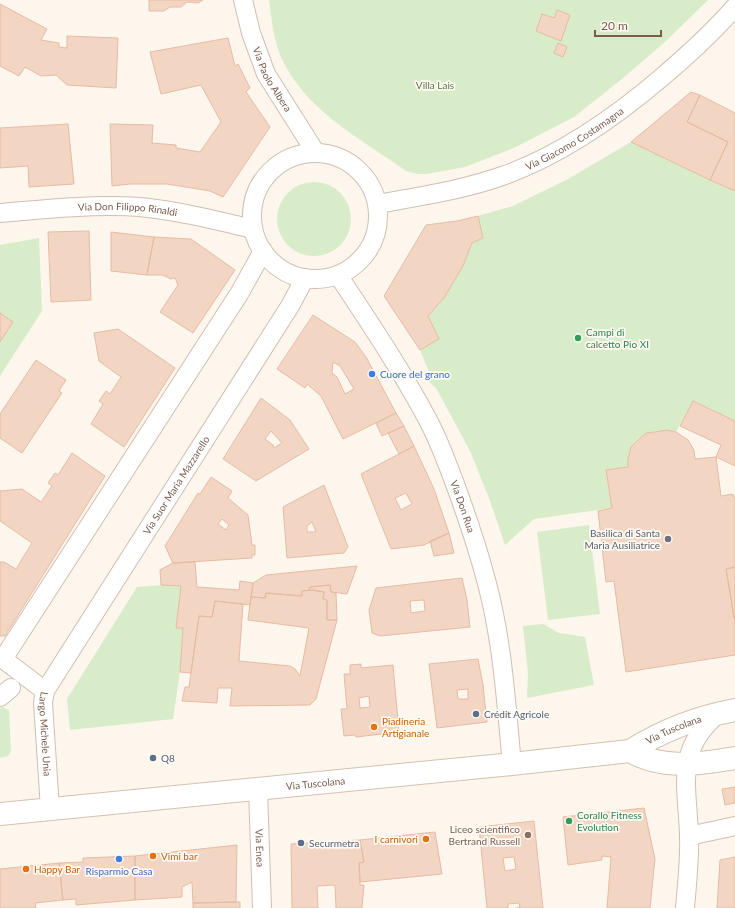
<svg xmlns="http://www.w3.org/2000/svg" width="735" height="908" font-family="Lato,sans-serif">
  <rect width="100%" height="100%" fill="#fdf6ec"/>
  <path fill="#d8ecc9" d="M269 0H708L666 41 622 79 574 117 514 148 465 167 427 174H418L406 171C363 140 311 114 285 65 274 46 272 22 269 0Z
    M631 142 735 191V421L693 401 676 432C649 426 627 438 628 467L606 470 612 508 534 519 505 545 489 498 470 451 436 388 428 381 431 377 420 350 439 339 428 316 444 298 463 266 472 243 483 238 478 216 513 206 568 179Z
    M277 219a37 37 0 1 1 74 0a37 37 0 1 1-74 0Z
    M39 238 42 311 0 376V245Z
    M589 525 600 614 548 620 537 532Z
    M161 585 181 586 176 627 183 628 180 672 173 719 70 730 67 699 137 587Z
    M543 624 559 633 585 637 594 685 527 698 528 673 523 626Z
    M2 707 9 710 11 751 8 756 0 758V708Z"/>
  <path fill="#f3d5c3" stroke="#e6bba3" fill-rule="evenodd" d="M149 0H203L198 3 187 2 181 7H170L164 11H149Z
    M0 4 47 29 41 40 59 43V47L67 48V36L118 38 116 88 67 85 56 75 41 76 25 67 19 76 0 66Z
    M557 10 570 15 561 41 536 31 542 14 554 18Z
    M228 38 235 66 238 64 250 88 246 92 270 127 223 197 210 191 167 184H130L112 186 110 124 153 125 152 143 176 145V148L200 152 221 122 201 85 161 94 150 52Z
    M558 43 567 47 563 57 554 53Z
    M691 92 700 95 687 122 728 142 710 180 631 142Z
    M700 95 735 113V191L710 180 728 142 687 122Z
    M68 124 74 184 29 187 28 166 0 168V128Z
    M478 216 483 238 472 243 463 266 444 298 428 316 439 339 420 350 384 296 426 225 457 221Z
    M89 231 91 300 51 302 48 232Z
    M111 232 154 237 147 275 111 271Z
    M154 237 191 239 235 270 193 333 160 312 178 285 175 278 171 279 163 275H147Z
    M0 313 13 322 0 342Z
    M313 315 355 342 366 357 396 413 343 439 321 396 307 384 305 388 277 369ZM333 362 340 366 354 389 345 394 337 377 332 373Z
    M118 329 175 368 124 447 91 424 103 404 99 401 106 391 110 394 121 377 99 361 94 333Z
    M36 360 66 380 59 391 62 393 22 453 0 438V414Z
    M261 398 290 420 309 449 256 481 223 459ZM271 431 282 443 274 448 273 445 265 439Z
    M693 401 735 421V466L716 457 721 445 680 426Z
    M396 413 404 426 382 436 376 423Z
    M404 426 414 446 399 454 388 433Z
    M667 430 676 432 688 440 694 450 695 459 716 457 721 496 733 494 735 501V567L726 569 735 623V655L626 672 614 581 606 582 598 511 612 508 606 470 628 467V459L631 447 640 438 647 433Z
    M414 446 434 489 449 533 424 545 391 549 361 474ZM406 493 412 504 401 510 395 498Z
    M72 453 105 476 5 636H0V562H4L16 569 32 543 0 521V491L22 489 41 502 52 486 48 483 55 473 58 475Z
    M211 477 232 491 228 498 248 515 252 545H255V555H252V558L173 563 165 546 198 493 200 494ZM222 519 229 525 226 530 218 524Z
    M324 485 348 547 344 553 287 558 283 507ZM312 522 316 532H307V526Z
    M449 533 454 553 434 556 430 541Z
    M195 562 197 587 239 590 240 581 253 583 250 605 215 601 212 617 199 616 191 673 180 672 183 628H176L181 586 161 585 160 570 173 563Z
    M357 566 347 594 331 592 330 585 310 587 309 590 302 591V596L266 593 265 598 251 597 253 583 266 575Z
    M735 567V623L726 569Z
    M462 578 467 600 470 627 380 636 372 633 369 610 376 588ZM424 600 425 611 411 613 410 601Z
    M330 585 331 592 336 593 337 620H327V600L323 599 324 592 309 590 310 587Z
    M314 590 324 592 323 599 327 600V620H337L316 699 310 705 230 706 232 688H218L217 703 182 701 185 687H189L199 616 212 617 215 601 243 604 239 661 290 666 295 669 300 676 309 628 248 620 251 597 265 598 266 593 302 596V591Z
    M478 659 483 685 487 722 437 728 429 664ZM468 689V699H458L457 690Z
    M361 664V668L393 665 399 732 356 737 355 735 344 736 341 709H347L344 674H350V665ZM369 696 370 707 360 708 359 698Z
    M735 787V803L725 805 722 789Z
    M644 808 655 859 650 908H607L611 857 602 856V860L568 865 563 817Z
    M534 821 543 908H516H520L519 903 508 904V908H487L479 827ZM514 857 516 869 505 871 503 858Z
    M435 832 442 874 360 882 359 863 364 862 360 840Z
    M360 840 364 862 359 863 360 885H364L362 908H336L335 885 317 886 318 908H292L291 844Z
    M237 845 236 902 193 903 192 882 182 887V897L135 900V856Z
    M135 856V900L76 905V899L63 900 59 863 83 862V858Z
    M735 857V908H717L720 860Z
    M59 863 63 900 35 903 36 908H0V869Z
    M240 902V908H193V903Z"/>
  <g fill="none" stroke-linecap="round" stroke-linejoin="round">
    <defs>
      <g id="street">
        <path id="s1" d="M243 0 251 33 266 74 316 153"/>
        <circle cx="315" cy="216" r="63"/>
        <path id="s2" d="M378 204C420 196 464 190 505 175 563 154 614 118 661 78 687 56 712 33 735 7"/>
        <path id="s3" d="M0 213C44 209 95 204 140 207 179 211 215 220 253 229"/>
        <path id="s4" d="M338 275C370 323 402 371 429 422 441 445 450 470 459 495 473 534 486 573 494 614 504 663 507 714 512 764"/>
        <path id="s5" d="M0 659H3L45 691 43 703 50 809"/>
        <path d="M3 659 239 294 263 251"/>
        <path id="s6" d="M45 691 290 306 305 278"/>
        <path d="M0 697 11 688"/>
        <path id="s7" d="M258 789 262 908"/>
        <path d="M689 836 735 826"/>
        <path d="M685 908C687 884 690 859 689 834 687 784 675 749 719 713"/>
      </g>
      <g id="secondary">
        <path d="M630 751C663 770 699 764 735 758"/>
        <path id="s8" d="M0 814 512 764 630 751C663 730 697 717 735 710"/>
      </g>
    </defs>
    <use href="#street" stroke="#d1beb0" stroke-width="20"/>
    <use href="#secondary" stroke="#d6c0b0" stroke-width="24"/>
    <use href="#street" stroke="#fff" stroke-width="18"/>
    <use href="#secondary" stroke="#fff" stroke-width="22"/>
  </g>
  <g fill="#2e9e5b" stroke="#fffaf3" stroke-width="1.5">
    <circle cx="578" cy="338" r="4"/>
    <circle cx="569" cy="821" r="4"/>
  </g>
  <g fill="#3f7fe0" stroke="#fffaf3" stroke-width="1.5">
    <circle cx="372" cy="374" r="4"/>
    <circle cx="119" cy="859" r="4"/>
  </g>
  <circle fill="#6b7280" stroke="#fffaf3" stroke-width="1.5" cx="668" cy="539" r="4"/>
  <g fill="#5c6f8a" stroke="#fffaf3" stroke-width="1.5">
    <circle cx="476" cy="714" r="4"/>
    <circle cx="153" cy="758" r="4"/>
    <circle cx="301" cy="843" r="4"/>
  </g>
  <g fill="#e8710a" stroke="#fffaf3" stroke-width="1.5">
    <circle cx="374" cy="727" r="4"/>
    <circle cx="426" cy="839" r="4"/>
    <circle cx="153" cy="856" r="4"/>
    <circle cx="26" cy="869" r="4"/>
  </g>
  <circle fill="#8d6e63" stroke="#fffaf3" stroke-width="1.5" cx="528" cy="835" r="4"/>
  <g text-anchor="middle" stroke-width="3.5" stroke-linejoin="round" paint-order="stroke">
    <g font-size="10" fill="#7a5c4d" stroke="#fffaf3">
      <text dy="4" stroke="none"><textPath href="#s1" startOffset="85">Via Paolo Albera</textPath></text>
      <text dy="4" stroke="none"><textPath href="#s2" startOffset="209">Via Giacomo Costamagna</textPath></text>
      <text dy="4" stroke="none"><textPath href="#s3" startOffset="128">Via Don Filippo Rinaldi</textPath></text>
      <text dy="4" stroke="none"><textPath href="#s6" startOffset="244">Via Suor Maria Mazzarello</textPath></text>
      <text dy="4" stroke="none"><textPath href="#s4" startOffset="264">Via Don Rua</textPath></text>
      <text dy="4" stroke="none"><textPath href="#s8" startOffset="682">Via Tuscolana</textPath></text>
      <text dy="4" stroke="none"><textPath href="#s5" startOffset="99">Largo Michele Unia</textPath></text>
      <text dy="4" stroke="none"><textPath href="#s8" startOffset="317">Via Tuscolana</textPath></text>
      <text dy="4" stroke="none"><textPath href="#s7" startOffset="59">Via Enea</textPath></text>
    </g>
    <g font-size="10" fill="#537a41" stroke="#fffaf3">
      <text x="435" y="89">Villa Lais</text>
    </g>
    <g font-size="10" fill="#27864d" stroke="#fffaf3" text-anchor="start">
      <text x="586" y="336">Campi di<tspan x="586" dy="12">calcetto Pio XI</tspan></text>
      <text x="577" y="819">Corallo Fitness<tspan x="577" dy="12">Evolution</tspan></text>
    </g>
    <g font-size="10" fill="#366cbe" stroke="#fffaf3" text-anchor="start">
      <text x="380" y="378">Cuore del grano</text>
      <text x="119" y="875" text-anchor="middle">Risparmio Casa</text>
    </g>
    <g font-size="10" fill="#5b616d" stroke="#fffaf3" text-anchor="end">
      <text x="660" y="537">Basilica di Santa<tspan x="660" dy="12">Maria Ausiliatrice</tspan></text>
    </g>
    <g font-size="10" fill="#4e5e75" stroke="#fffaf3" text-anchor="start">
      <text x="484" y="718">Crédit Agricole</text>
      <text x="161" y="762">Q8</text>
      <text x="309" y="847">Securmetra</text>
    </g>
    <g font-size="10" fill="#c56008" stroke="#fffaf3" text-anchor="start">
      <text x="382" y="725">Piadineria<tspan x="382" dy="12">Artigianale</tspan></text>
      <text x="418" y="843" text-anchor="end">I carnivori</text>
      <text x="161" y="860">Vimi bar</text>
      <text x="34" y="873">Happy Bar</text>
    </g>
    <g font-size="10" fill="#785e54" stroke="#fffaf3" text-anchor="end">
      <text x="520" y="833">Liceo scientifico<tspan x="520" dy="12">Bertrand Russell</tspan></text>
    </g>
  </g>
  <path d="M595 30v6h66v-6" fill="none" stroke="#7a5c4d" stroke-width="2"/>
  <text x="601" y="30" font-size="12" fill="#7a5c4d" stroke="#fffaf3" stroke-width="3" paint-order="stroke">20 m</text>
</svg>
